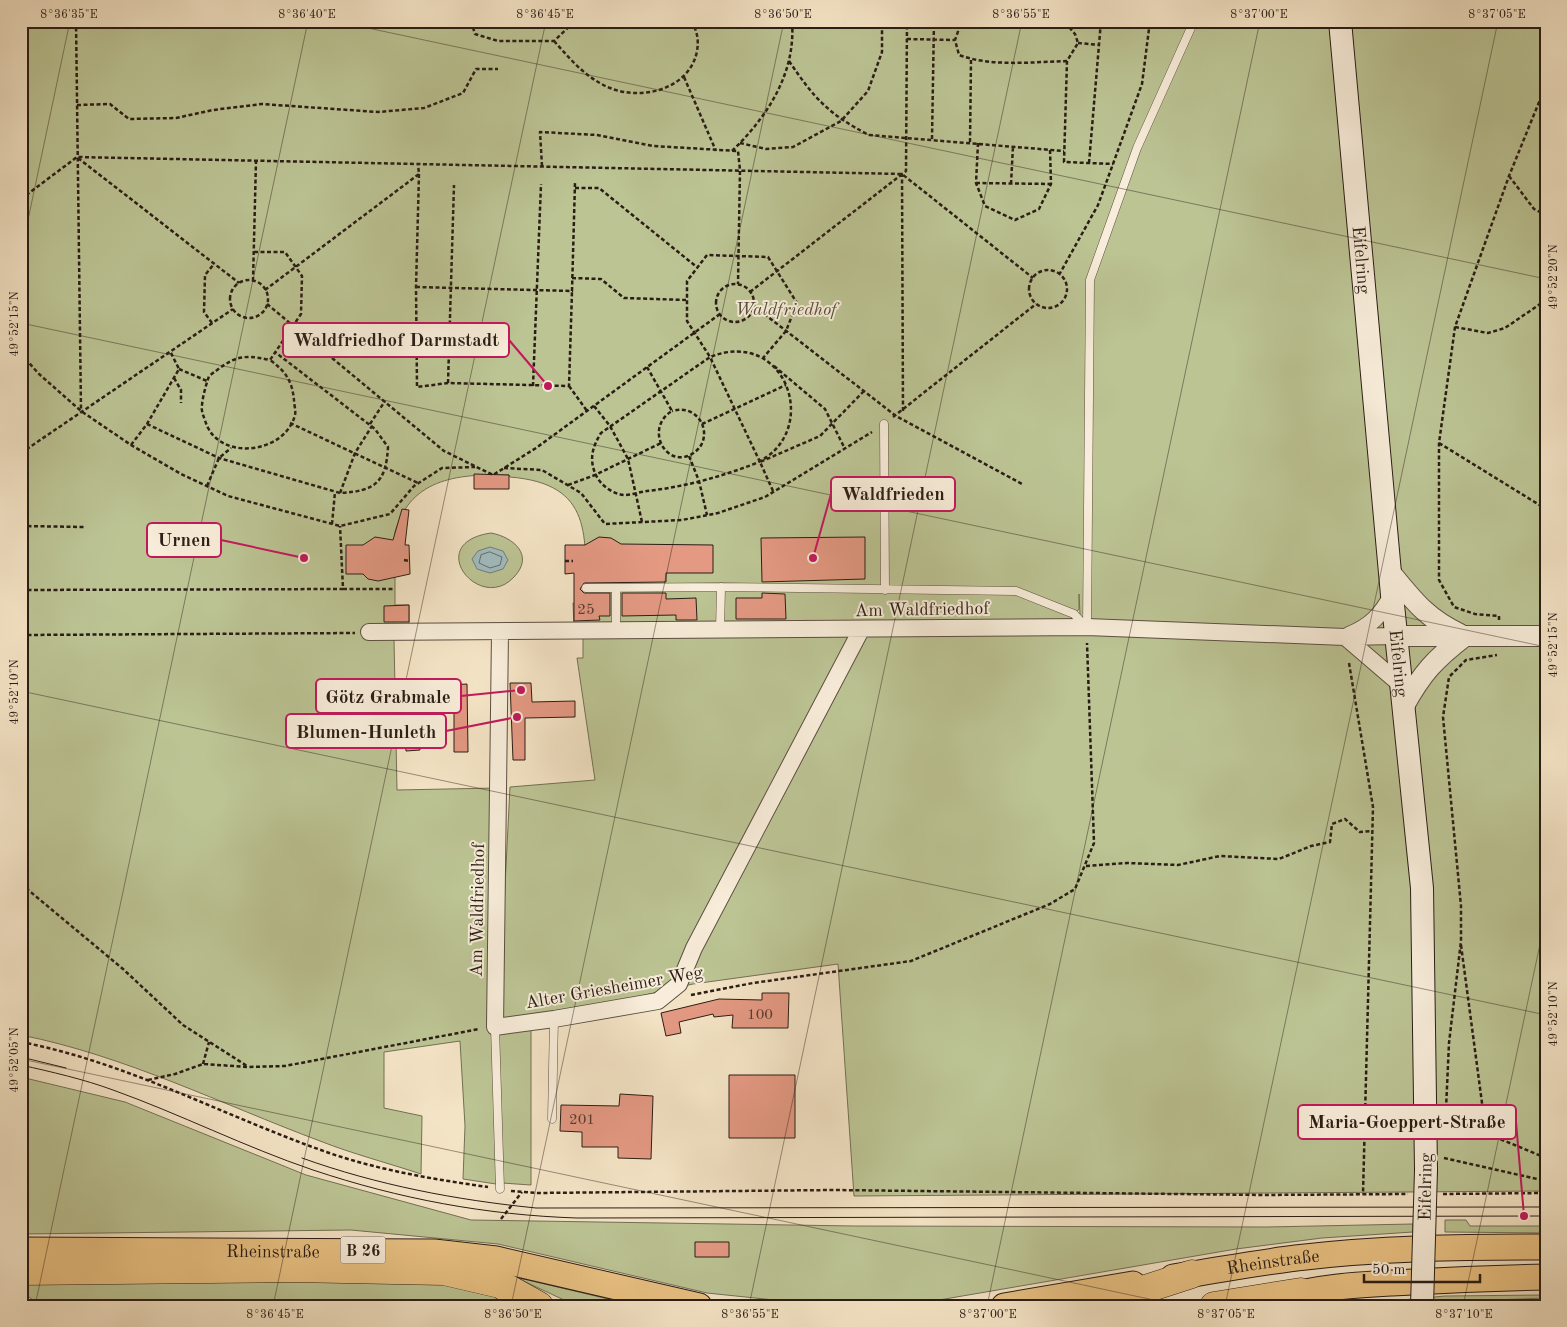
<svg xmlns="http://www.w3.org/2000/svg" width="1567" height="1327" font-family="'Old Standard TT',serif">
  <rect width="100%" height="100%" fill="#f4e4c6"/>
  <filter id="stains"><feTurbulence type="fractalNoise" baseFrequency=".004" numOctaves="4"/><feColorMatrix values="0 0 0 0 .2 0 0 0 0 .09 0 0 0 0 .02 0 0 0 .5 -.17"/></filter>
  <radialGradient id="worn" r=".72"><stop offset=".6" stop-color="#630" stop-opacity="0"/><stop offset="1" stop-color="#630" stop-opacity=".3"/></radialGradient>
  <path fill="#bcc494" stroke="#737055" d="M21 21H1546V1191L854 1196 838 964 693 984 531 1021V1185L502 1183 498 1025 510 787 595 780 577 658H583V634L1081 635 1079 594V609L1070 620 574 627 573 603 586 602C585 536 594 484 510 477L509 475C462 474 411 476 395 532V605H409V626L394 639 397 790 496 788 493 1037 496 1184 463 1179 465 1126 460 1041 384 1052V1108L422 1116 421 1174C388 1163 353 1154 320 1141 221 1104 126 1056 21 1035Z
    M491 533C513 537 535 555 514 577 480 614 422 543 491 533Z
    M21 1077 125 1102 306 1175 471 1220 855 1226 1267 1227 1413 1224V1232L1322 1238 1236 1249 910 1305 803 1303 707 1293 498 1244 351 1230 21 1234Z
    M1445 1220H1466L1470 1226H1546V1233L1445 1232Z
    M515 1277 638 1306H570L564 1300Z
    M432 1278 492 1291 519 1306H41L21 1291V1281Z
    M1546 1295V1298L1338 1306 1445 1296Z"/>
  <path fill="#a1bcbf" stroke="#717c7b" d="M490 547 503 551 508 560 503 569 490 573 477 569 472 559 478 551Z"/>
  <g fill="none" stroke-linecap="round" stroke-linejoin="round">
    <path stroke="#666c6a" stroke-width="1" d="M490 552 502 557 500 565 490 568 479 563 481 555Z"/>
  </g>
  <path fill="#e49983" stroke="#2a1d16" d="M474 474 509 475V489H474Z
    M402 509 409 510 405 545H409L410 574 378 581 368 579 363 574H346V545H363L375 537 393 540Z
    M599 537 611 538 621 544 713 545V573H666V582L584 583 580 589 584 593H610V616H599L600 620 574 621V573L565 574V545H585Z
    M865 537V579L762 582 761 538Z
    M622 593H666V599L696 598 697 620H676V615L622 616Z
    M762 593 785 594 786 619H736V598H762Z
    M409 605V622H384V606Z
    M510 683H531L532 702 575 701V717L525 718V760H513Z
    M467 684 468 752H454V712L415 713V696L447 695V685Z
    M419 733 420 750 406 751 405 734Z
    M762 993H789L788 1028H732L733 1015 714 1017 713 1014 679 1022 681 1033 666 1036 661 1013 719 999 762 1000Z
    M729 1075H795V1138H729Z
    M620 1094 653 1096 651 1159 618 1158V1147H582V1132L560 1131 561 1105 619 1106Z
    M695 1242H729V1257H695Z"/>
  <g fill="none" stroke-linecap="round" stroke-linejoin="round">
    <defs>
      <path id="service" d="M884 424 885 590
        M586 588 721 587 1016 591 1074 614 1085 626
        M616 588V631
        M1087 627 1090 280 1137 148 1194 21
        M720 631 721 587
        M495 1027 500 1189
        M552 1119 554 1019"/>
      <path id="minor" d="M369 632 1087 627 1345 637 1396 636
        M500 632 495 1027 554 1019 658 1001 679 984 694 948 861 630
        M1349 635C1371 626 1381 615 1392 595
        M1345 637 1401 685"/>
      <path id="tertiary" d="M1390 572C1413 600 1427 619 1460 634
        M1396 636H1546
        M1404 706C1422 673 1435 659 1465 636"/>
      <g id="secondary">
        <path id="s1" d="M1340 21 1392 595 1422 888 1426 1170"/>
      </g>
      <g id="primary">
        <path id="s2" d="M21 1250 434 1252 496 1259 699 1306"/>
        <path id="s3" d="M1173 1277C1214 1271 1255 1263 1296 1258 1379 1248 1462 1247 1546 1247"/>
        <path d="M1282 1298C1318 1287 1356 1285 1392 1283 1443 1280 1495 1278 1546 1277"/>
        <path d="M1004 1306 1133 1284"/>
      </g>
      <path id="motorway" d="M21 1271 293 1268 444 1271 500 1284 539 1306
        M1093 1306 1192 1274
        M1214 1306 1301 1292"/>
    </defs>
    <use href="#service" stroke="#5c4f42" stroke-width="9"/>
    <use href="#minor" stroke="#5c4f42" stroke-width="18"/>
    <use href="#tertiary" stroke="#5c4f42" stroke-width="22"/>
    <use href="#secondary" stroke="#2a1d16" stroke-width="24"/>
    <use href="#primary" stroke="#2a1d16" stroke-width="27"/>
    <use href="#motorway" stroke="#2a1d16" stroke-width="29"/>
    <path stroke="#2a1d16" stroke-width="2.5" stroke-dasharray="4 2.5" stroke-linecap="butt" d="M76 21 81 411
      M471 21 475 34 498 41H554L575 21
      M1069 21V27L1075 34 1078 43 1067 61 1064 162 1113 164
      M907 39 955 40
      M554 41C571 60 586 78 610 88 642 101 690 89 697 51 699 40 697 30 691 21
      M1078 43 1099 45
      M789 61C814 98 828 114 869 135L1064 151
      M1067 61C1032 62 992 67 959 55L955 40 960 26 974 22 1069 27
      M684 77 716 151
      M77 105 110 104 129 119 176 118 213 110 262 104 378 112 424 108 463 93 476 69H498
      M932 139 934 21
      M970 142 971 59
      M740 143 766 149 793 147 841 121 868 91 882 52V21
      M978 143 976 183 985 206 1015 220 1039 209 1051 184 1050 149
      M732 151C768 116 796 73 792 21
      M78 158 239 283
      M1089 163 1101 21
      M542 166 540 132 597 135 653 146 738 151 740 170 738 284
      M419 174 416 287 417 387 448 383 569 386 572 291
      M1509 176 1534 209 1546 215
      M976 183 1051 184
      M1011 184 1013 146
      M575 188H599L698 268
      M21 199 77 157 902 174 1033 278
      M254 252H285L302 276 301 314 270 360C239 353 233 358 209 376 206 385 203 395 202 405 201 410 203 415 205 420 216 462 285 455 295 415 296 411 294 404 294 400 292 380 285 371 270 360
      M1029 289a19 19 0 1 1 38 0a19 19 0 1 1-38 0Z
      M1059 275 1098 205 1113 164 1142 84 1150 21
      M572 278 601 279 624 298 686 300
      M230 299a19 19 0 1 1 38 0a19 19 0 1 1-38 0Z
      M253 281 256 161
      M716 303a19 19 0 1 1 38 0a19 19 0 1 1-38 0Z
      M416 287 572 291 575 182
      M265 290 419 174 418 164
      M750 292 901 175
      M267 304 444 451 493 475 536 448 720 314
      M754 306 896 416 1024 485
      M212 323 204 312 205 275 214 264
      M1455 327 1488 333 1505 328 1546 300
      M21 354 39 374 81 411 131 445 181 474 228 496 340 526 390 514 414 486 442 468 475 467
      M774 366 825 409 845 449
      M647 367 672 411C645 427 664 467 690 455 717 442 702 402 672 411
      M179 369 207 381
      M174 378 181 390V403
      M448 383 454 185
      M533 386 541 184
      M569 386 587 411
      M594 406 610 426 628 459 642 522
      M903 411 902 174 906 171 907 21
      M893 417 1036 304
      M290 423 418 483
      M147 424 219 458 340 493C375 491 386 483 388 447L375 429 275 352
      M370 424 385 401
      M702 424 786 385
      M1439 443 1546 509
      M131 445 147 424 179 369 170 351
      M21 453 233 309
      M689 456 699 481 707 515
      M760 462 710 357 601 433C593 446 589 458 595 473 599 484 612 494 624 495 631 495 640 492 647 491 684 487 720 477 754 464 823 435 788 326 710 357L687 321V281L707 255 768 257 797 303 786 331 763 358
      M504 468 542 470 581 493 605 524 682 520 718 513 765 497 872 432
      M568 485 595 475 661 443
      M207 486 219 458 231 448
      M773 491 760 462 820 436 864 391
      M340 493 355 453 372 426
      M332 524 335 492
      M21 526 84 527
      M404 560 409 561
      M565 561H573
      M343 589H395
      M21 590 343 589 340 526
      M1499 620V616L1475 614 1454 607 1439 580V443L1455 327 1509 176 1546 85
      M21 635 355 633
      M1349 663 1373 807 1363 1194
      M1086 866 1127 863 1178 865 1220 856 1279 859 1311 846 1330 842 1332 824 1345 819 1360 832 1372 831
      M21 884 123 969 183 1025 247 1066
      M1461 945 1484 1118 1500 1139 1546 1158
      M691 995 753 983 911 961 1050 904 1075 889 1094 843 1087 643
      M21 1042C125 1062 218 1113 318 1149 372 1169 431 1179 488 1187
      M203 1064 209 1042
      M148 1080 175 1074 203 1064 248 1067 285 1066 479 1029
      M1446 1109 1449 1043 1461 941V906L1443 717 1449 677 1466 660 1497 655
      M1444 1158 1546 1181
      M511 1191 537 1193 834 1190 1263 1195 1408 1194
      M1443 1194 1546 1193
      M501 1219 522 1192
      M1465 1306 1546 1304"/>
    <use href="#service" stroke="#f8edda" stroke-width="8"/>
    <use href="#minor" stroke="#f8edda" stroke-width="16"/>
    <use href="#tertiary" stroke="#f8edda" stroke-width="20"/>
    <use href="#secondary" stroke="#f8edda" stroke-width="22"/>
    <use href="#primary" stroke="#eac283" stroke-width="25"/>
    <use href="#motorway" stroke="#eac283" stroke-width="28"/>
    <path stroke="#2a1d16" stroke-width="1" d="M21 1057 66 1068
      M21 1065C52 1072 83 1079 113 1090 180 1114 245 1147 313 1170 400 1199 486 1215 577 1218L1546 1216
      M302 1158C377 1185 456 1200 536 1208L1546 1207"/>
    <defs>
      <path id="secondary-bridge" d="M1422 1306 1426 1170"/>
    </defs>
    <use href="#secondary-bridge" stroke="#2a1d16" stroke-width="24" stroke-linecap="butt"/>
    <use href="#secondary-bridge" stroke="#f8edda" stroke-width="22"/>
  </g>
  <path fill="none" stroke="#2a1d16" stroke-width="1" stroke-opacity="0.45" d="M335 21 1546 279M21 253 70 21M21 323 1546 647M21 691 1546 1015M21 1059 1182 1306M35 1306 308 21M273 1306 546 21M511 1306 784 21M749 1306 1022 21M987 1306 1260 21M1225 1306 1498 21M1463 1306 1546 916"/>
  <g text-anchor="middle" stroke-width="4" stroke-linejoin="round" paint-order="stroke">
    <g font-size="15" fill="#583c31">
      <text x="586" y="614">25</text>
      <text x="760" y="1019">100</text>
      <text x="582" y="1124">201</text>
    </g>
    <rect fill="#f8edda" stroke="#685b51" stroke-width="1" x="340.5" y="1236.5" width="45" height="27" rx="4"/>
    <g font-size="16" font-weight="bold" fill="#2a1d16">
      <text x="363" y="1256">B 26</text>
    </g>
    <g font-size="18" fill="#2a1d16" stroke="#f8edda">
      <text dy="6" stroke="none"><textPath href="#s1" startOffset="240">Eifelring</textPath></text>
      <text transform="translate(922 609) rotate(-1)" y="6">Am Waldfriedhof</text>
      <text dy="6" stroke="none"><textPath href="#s1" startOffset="645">Eifelring</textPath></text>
      <text transform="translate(477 910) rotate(-89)" y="6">Am Waldfriedhof</text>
      <text transform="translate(614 987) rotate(-10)" y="6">Alter Griesheimer Weg</text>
      <text transform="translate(1425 1187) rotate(-89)" y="6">Eifelring</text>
      <text dy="6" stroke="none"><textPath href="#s2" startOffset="252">Rheinstraße</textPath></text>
      <text dy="6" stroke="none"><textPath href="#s3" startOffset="101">Rheinstraße</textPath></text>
    </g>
    <g font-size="18" font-style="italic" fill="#564f3c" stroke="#f8edda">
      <text x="786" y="315">Waldfriedhof</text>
    </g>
  </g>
  <path fill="none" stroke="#c2185b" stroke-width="2" d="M548 386L509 340M813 558L831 494M304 558L221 540M521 690L461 696M517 717L446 731M1524 1216L1516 1122"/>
  <g fill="#c2185b" stroke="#f8edda" stroke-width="2">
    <circle cx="548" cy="386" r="5"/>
    <circle cx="813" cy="558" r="5"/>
    <circle cx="304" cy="558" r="5"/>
    <circle cx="521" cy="690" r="5"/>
    <circle cx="517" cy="717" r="5"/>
    <circle cx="1524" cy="1216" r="5"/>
  </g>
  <g fill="#f8edda" stroke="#c2185b" stroke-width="2">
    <rect x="283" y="323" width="226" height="34" rx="5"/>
    <rect x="831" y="477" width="124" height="34" rx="5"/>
    <rect x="147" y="523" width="74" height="34" rx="5"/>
    <rect x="316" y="679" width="145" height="34" rx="5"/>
    <rect x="286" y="714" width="160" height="34" rx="5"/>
    <rect x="1298" y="1105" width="218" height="34" rx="5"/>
  </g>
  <g font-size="19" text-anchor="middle" font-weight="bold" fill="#2a1d16">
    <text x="396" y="346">Waldfriedhof Darmstadt</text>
    <text x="893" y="500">Waldfrieden</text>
    <text x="184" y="546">Urnen</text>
    <text x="388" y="703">Götz Grabmale</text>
    <text x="366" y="738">Blumen-Hunleth</text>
    <text x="1407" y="1128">Maria-Goeppert-Straße</text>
  </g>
  <rect width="1567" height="1327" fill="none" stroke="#f4e4c6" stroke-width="55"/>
  <path d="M1364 1274v8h116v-8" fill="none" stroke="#2a1d16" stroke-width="2.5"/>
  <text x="1372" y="1274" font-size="15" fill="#2a1d16" stroke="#f8edda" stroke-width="4" paint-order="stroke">50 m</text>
  <rect x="28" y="28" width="1512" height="1272" fill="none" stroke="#2a1d16" stroke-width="2"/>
  <g font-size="12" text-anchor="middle" fill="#2a1d16">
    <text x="69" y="18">8°36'35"E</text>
    <text x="307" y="18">8°36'40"E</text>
    <text x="545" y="18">8°36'45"E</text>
    <text x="783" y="18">8°36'50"E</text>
    <text x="1021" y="18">8°36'55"E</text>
    <text x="1259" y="18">8°37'00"E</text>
    <text x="1497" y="18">8°37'05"E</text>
    <text transform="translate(1553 277) rotate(-90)" y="4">49°52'20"N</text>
    <text transform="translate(14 324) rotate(-90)" y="4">49°52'15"N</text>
    <text transform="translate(1553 645) rotate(-90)" y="4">49°52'15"N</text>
    <text transform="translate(14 692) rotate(-90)" y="4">49°52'10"N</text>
    <text transform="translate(1553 1014) rotate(-90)" y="4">49°52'10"N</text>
    <text transform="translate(14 1060) rotate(-90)" y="4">49°52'05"N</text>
    <text x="275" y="1318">8°36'45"E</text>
    <text x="513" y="1318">8°36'50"E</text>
    <text x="750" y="1318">8°36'55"E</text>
    <text x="988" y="1318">8°37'00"E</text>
    <text x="1226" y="1318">8°37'05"E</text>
    <text x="1464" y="1318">8°37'10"E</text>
  </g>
  <rect width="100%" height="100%" filter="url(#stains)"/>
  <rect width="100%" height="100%" fill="url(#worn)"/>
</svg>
